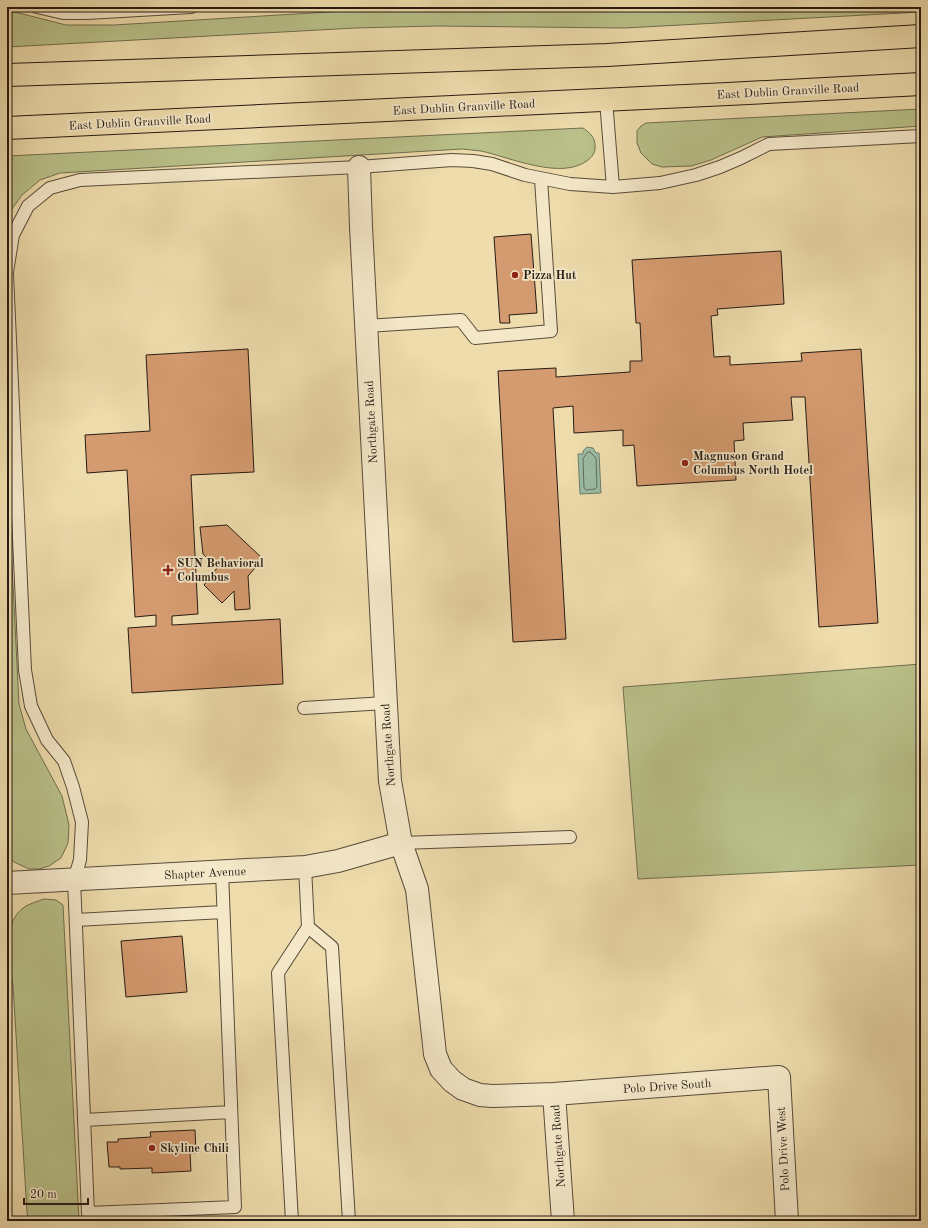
<svg xmlns="http://www.w3.org/2000/svg" width="928" height="1228" font-family="'Old Standard TT',serif">
  <rect width="100%" height="100%" fill="#eedcac"/>
  <filter id="stains"><feTurbulence type="fractalNoise" baseFrequency=".005" numOctaves="4"/><feColorMatrix values="0 0 0 0 .2 0 0 0 0 .09 0 0 0 0 .02 0 0 0 .5 -.17"/></filter>
  <radialGradient id="worn" r=".72"><stop offset=".6" stop-color="#630" stop-opacity="0"/><stop offset="1" stop-color="#630" stop-opacity=".3"/></radialGradient>
  <path fill="#b9c089" stroke="#706e4e" d="M411 7H921V12L625 28 436 26 356 28 7 47V13L15 12 66 25H114Z
    M921 109V126L762 137 711 160 691 166 662 167 652 164 641 153 637 143V131L641 126 646 123Z
    M583 128C590 133 596 138 595 148 595 153 592 157 588 160 562 181 509 157 481 151 475 150 468 150 462 149L60 173 40 180 22 195 7 216V156Z
    M7 466 19 704 26 729 62 796 69 825 68 843 61 858 49 866 39 869H29L14 862 7 855Z
    M921 664V865L638 879 623 687Z
    M44 899 56 900 63 905 79 1221H28L27 1212 13 986C9 962 0 922 26 906 32 903 38 901 44 899Z"/>
  <path fill="#9bbca4" stroke="#6c7c6a" d="M587 447 593 448 596 453H599L601 493 580 494 578 454H583V451Z"/>
  <g fill="none" stroke-linecap="round" stroke-linejoin="round">
    <path stroke="#606c5c" stroke-width="1" d="M588 452H590L596 458 597 487 595 489 586 490 584 488 583 459Z"/>
  </g>
  <path fill="#d59b70" stroke="#261b14" d="M531 234 537 313 509 315 510 323H500L494 237Z
    M781 251 784 304 717 309 718 315 711 316 714 357 730 356V365L802 361 801 353 861 349 878 623 819 627 805 397H791L793 420 743 423 744 440 734 441 736 480 637 486 634 445 623 446V430L574 433 573 406 553 408 566 639 513 642 498 371 556 368V377L630 372V361H642L640 323H636L632 260Z
    M248 349 254 472 191 475 198 614 172 616V625L280 619 283 684 132 693 128 628 156 626V615L135 617 127 470 87 473 85 435 150 431 146 355Z
    M227 525 263 559 248 576 250 609 235 610 234 591 222 603 204 585 217 568 203 554 200 527Z
    M182 936 187 992 126 997 121 941Z
    M195 1130 196 1153H190L191 1171 152 1173V1168L120 1169V1167H109L107 1142H118V1139L151 1137 150 1132Z"/>
  <g fill="none" stroke-linecap="round" stroke-linejoin="round">
    <defs>
      <path id="lane" d="M37 7 63 13H87L191 7
        M606 100 613 187
        M7 272 13 235 28 206 50 188 80 180 359 167 452 160 473 161 492 164 525 175 570 184 613 187 660 183 696 175 720 167 741 158 769 144 921 136
        M7 274 25 670 31 706 47 740 64 761 73 787 82 822 80 860 74 880 88 1213 235 1207 222 872
        M366 326 461 320 475 338 551 331 541 179
        M304 708 385 703
        M401 843 570 837
        M76 920 223 912
        M308 927 332 947 349 1221
        M84 1120 231 1112
        M292 1221 278 973 308 927 305 867"/>
      <path id="street" d="M359 167 361 227 390 781 401 843 417 889 435 1054 441 1069 452 1081 463 1089 480 1095 492 1096 554 1094 779 1077 787 1221
        M7 883 305 867 338 861 401 843
        M554 1094 563 1221"/>
      <path id="primary" d="M7 75 607 55 921 36
        M7 128 728 94 921 84"/>
    </defs>
    <use href="#lane" stroke="#584b3a" stroke-width="14"/>
    <use href="#street" stroke="#584b3a" stroke-width="24"/>
    <use href="#primary" stroke="#261b14" stroke-width="24"/>
    <use href="#lane" stroke="#f4e8c9" stroke-width="12"/>
    <use href="#street" stroke="#f4e8c9" stroke-width="22"/>
    <use href="#primary" stroke="#eedcac" stroke-width="22"/>
  </g>
  <g fill="#8f2418" stroke="#f4e8c9" stroke-width="1.5">
    <circle cx="515" cy="275" r="4"/>
    <circle cx="685" cy="463" r="4"/>
    <path d="M166 564h4v4h4v4h-4v4h-4v-4h-4v-4h4z"/>
    <circle cx="152" cy="1148" r="4"/>
  </g>
  <g text-anchor="middle" stroke-width="3.5" stroke-linejoin="round" paint-order="stroke">
    <g font-size="12" fill="#261b14" stroke="#f4e8c9">
      <text transform="translate(788 91) rotate(-3)" y="4">East Dublin Granville Road</text>
      <text transform="translate(464 107) rotate(-3)" y="4">East Dublin Granville Road</text>
      <text transform="translate(140 122) rotate(-3)" y="4">East Dublin Granville Road</text>
      <text transform="translate(371 422) rotate(-93)" y="4">Northgate Road</text>
      <text transform="translate(388 745) rotate(-94)" y="4">Northgate Road</text>
      <text transform="translate(205 873) rotate(-3)" y="4">Shapter Avenue</text>
      <text transform="translate(667 1086) rotate(-4)" y="4">Polo Drive South</text>
      <text transform="translate(558 1146) rotate(-94)" y="4">Northgate Road</text>
      <text transform="translate(783 1149) rotate(-93)" y="4">Polo Drive West</text>
    </g>
    <g font-size="12" font-weight="bold" fill="#261b14" stroke="#f4e8c9" text-anchor="start">
      <text x="523" y="279">Pizza Hut</text>
      <text x="693" y="460">Magnuson Grand<tspan x="693" dy="14">Columbus North Hotel</tspan></text>
      <text x="177" y="567">SUN Behavioral<tspan x="177" dy="14">Columbus</tspan></text>
      <text x="160" y="1152">Skyline Chili</text>
    </g>
  </g>
  <rect width="928" height="1228" fill="none" stroke="#eedcac" stroke-width="24"/>
  <rect x="8" y="8" width="912" height="1212" fill="none" stroke="#261b14" stroke-width="2"/>
  <rect x="12" y="12" width="904" height="1204" fill="none" stroke="#261b14"/>
  <path d="M24 1198v6h64v-6" fill="none" stroke="#261b14" stroke-width="2"/>
  <text x="30" y="1198" font-size="12" fill="#261b14" stroke="#f4e8c9" stroke-width="3" paint-order="stroke">20 m</text>
  <rect width="100%" height="100%" filter="url(#stains)"/>
  <rect width="100%" height="100%" fill="url(#worn)"/>
</svg>
